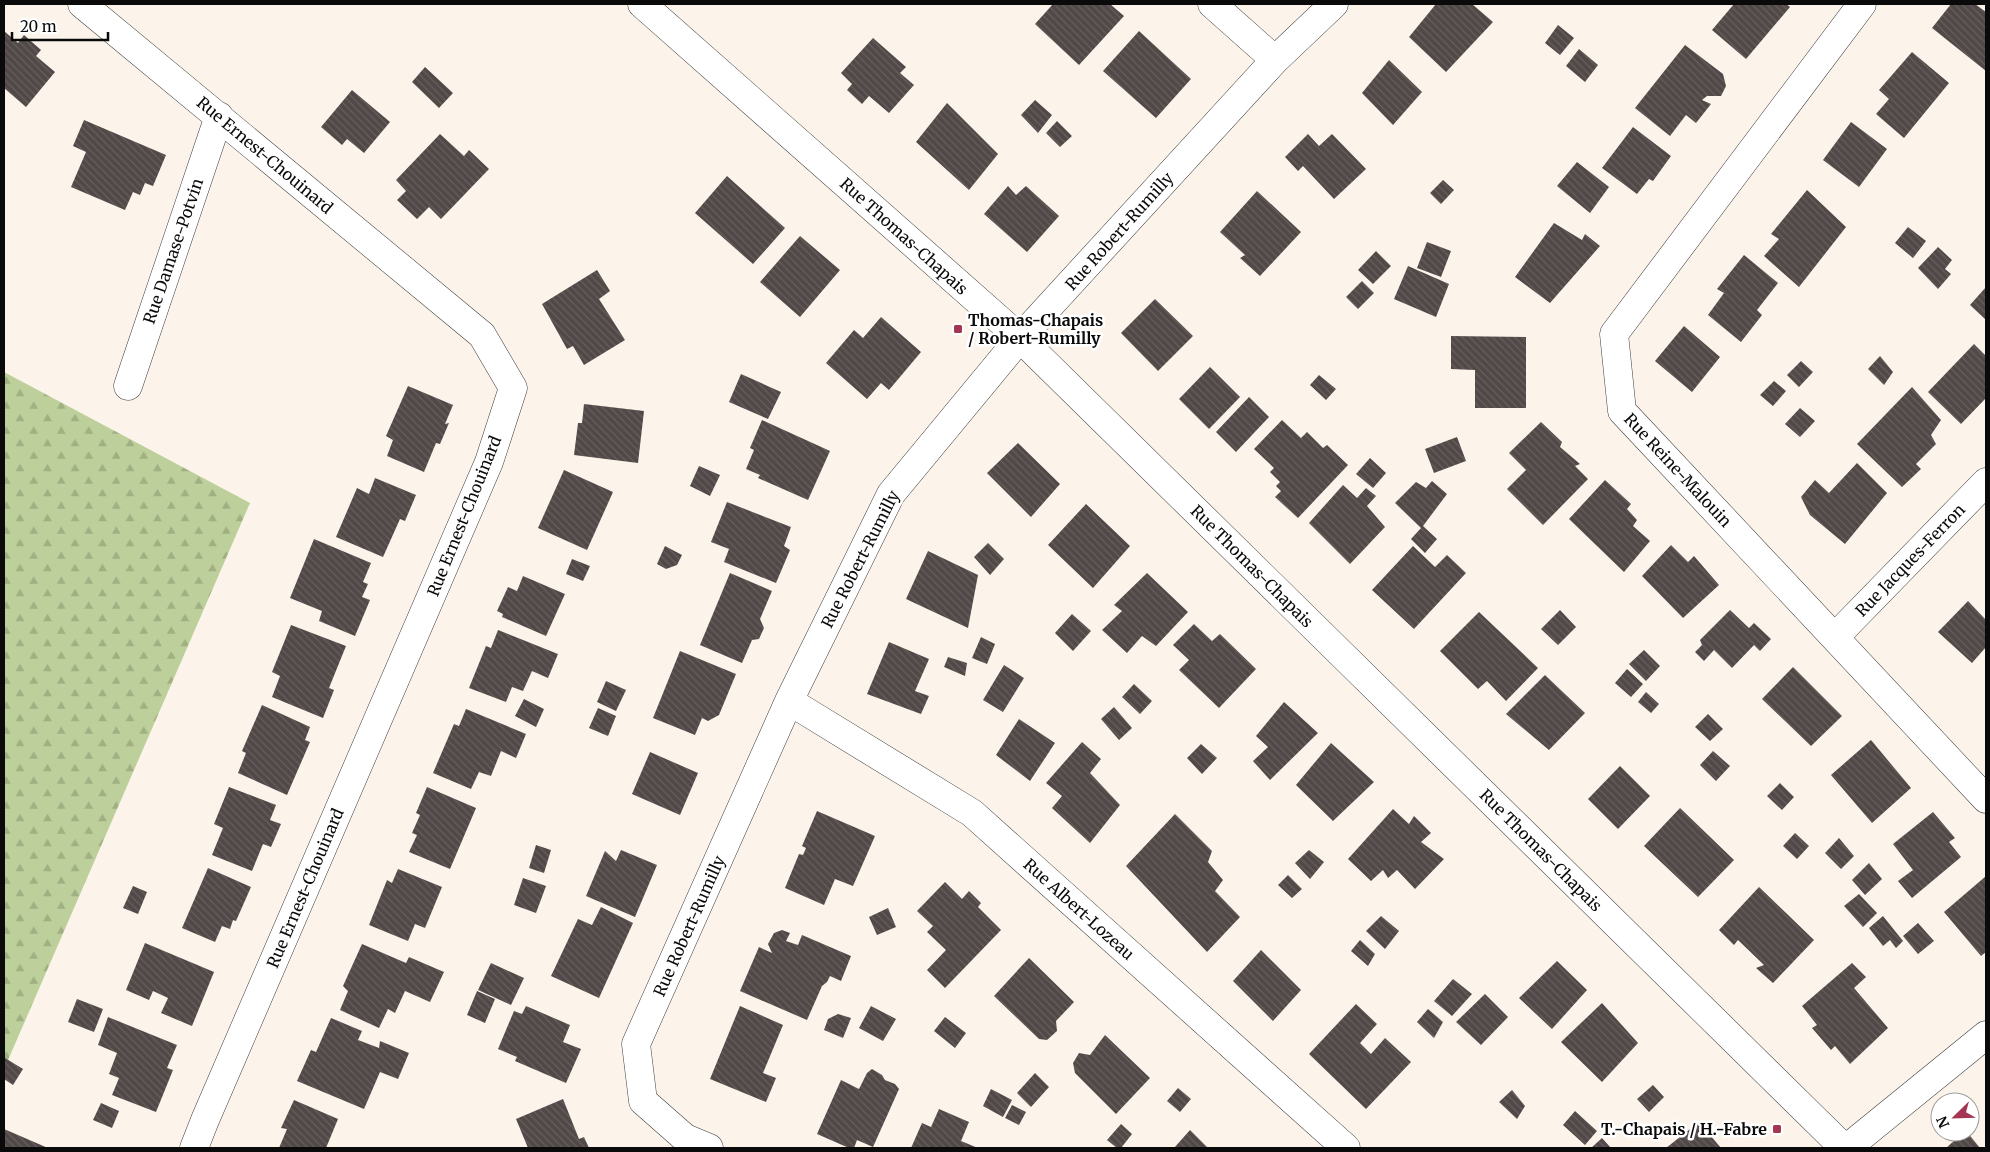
<svg xmlns="http://www.w3.org/2000/svg" width="1990" height="1152" font-family="Merriweather,serif">
  <defs>
    <pattern id="forest-firs" width="22" height="20" patternUnits="userSpaceOnUse" patternTransform="scale(1.25)"><rect width="22" height="20" fill="#bdcf9a"/><path d="M5 1l3.5 6h-7zM16 11l3.5 6h-7z" fill="#a1b083"/></pattern>
    <pattern id="building-back-hatch" width="6" height="6" patternUnits="userSpaceOnUse" patternTransform="scale(1.25)"><rect width="6" height="6" fill="#514948"/><path d="M-1 5l2 2M0 0l6 6M5-1l2 2" fill="none" stroke="#655f5e"/></pattern>
  </defs>
  <rect width="100%" height="100%" fill="#fcf4ea"/>
  <path fill="url(#forest-firs)" d="M4 372 250 503 5 1067 4 1066Z"/>
  <path fill="url(#building-back-hatch)" d="M1053 4H1110L1124 16 1079 65 1035 24Z
    M1436 4H1443L1445 5 1446 4H1472L1493 22 1446 72 1409 37Z
    M1734 4H1786L1790 7 1746 59 1712 30Z
    M1951 4H1975L1986 12V71L1932 28Z
    M1558 25 1574 38 1560 55 1545 43Z
    M4 31 18 43 24 35 41 50 36 56 55 72 26 107 4 88Z
    M1139 31 1191 79 1156 118 1103 71Z
    M873 38 906 67 900 73 914 85 889 113 869 96 862 104 847 90 852 84 841 73Z
    M1685 45 1723 74 1726 86 1721 96H1707L1702 100 1711 104 1696 123 1686 115 1670 136 1635 108Z
    M1579 49 1598 65 1585 82 1566 66Z
    M1912 52 1949 83 1904 138 1876 114 1889 99 1879 90Z
    M1389 60 1422 92 1393 125 1362 93Z
    M425 67 453 93 439 108 412 82Z
    M352 90 390 122 364 153 347 139 342 145 321 127Z
    M1035 100 1052 115 1038 133 1021 115Z
    M947 103 998 154 969 190 916 142Z
    M84 120 166 155 153 186 145 183 140 195 133 192 125 210 71 187 86 152 73 146Z
    M1057 121 1072 136 1060 147 1046 133Z
    M1851 122 1887 149 1859 187 1823 160Z
    M1633 127 1671 156 1653 181 1649 179 1637 194 1602 168Z
    M440 134 464 156 469 150 489 169 441 219 429 207 417 219 397 200 406 191 396 180Z
    M1308 134 1319 146 1332 134 1366 169 1334 199 1303 166 1298 171 1285 157Z
    M1577 162 1609 187 1590 213 1557 186Z
    M727 176 785 228 753 264 695 213Z
    M1443 180 1454 190 1441 204 1430 193Z
    M1008 186 1016 195 1026 186 1059 216 1027 252 984 214Z
    M1807 190 1846 227 1799 287 1764 256 1779 239 1771 234Z
    M1257 191 1301 232 1260 276 1240 258 1245 255 1220 232Z
    M1554 223 1582 240 1585 234 1600 246 1550 303 1515 277Z
    M1908 227 1926 241 1913 258 1895 243Z
    M800 236 840 270 800 317 760 282Z
    M1427 242 1451 251 1441 277 1417 268Z
    M1938 247 1952 260 1945 269 1951 274 1938 289 1918 268Z
    M1376 251 1391 266 1373 284 1358 270Z
    M1744 255 1778 283 1757 310 1762 315 1741 342 1708 315 1724 293 1717 289Z
    M1408 266 1449 284 1436 317 1394 299Z
    M597 270 610 291 599 299 625 340 584 365 573 346 567 349 542 304Z
    M1362 281 1374 293 1358 309 1346 297Z
    M1986 287V320L1970 305Z
    M1155 299 1193 336 1158 371 1121 333Z
    M881 317 921 352 889 390 881 383 867 399 826 363 854 330 863 338Z
    M1684 326 1720 357 1692 392 1655 361Z
    M1451 336 1526 337V408H1475V370L1451 369Z
    M1974 344 1986 356V398L1961 424 1928 392Z
    M1880 356 1893 372 1884 385 1868 369Z
    M1801 361 1813 372 1799 387 1787 375Z
    M1210 367 1240 397 1209 429 1179 399Z
    M741 374 781 392 768 419 729 402Z
    M1319 375 1336 389 1326 400 1310 385Z
    M1774 381 1786 391 1773 406 1760 395Z
    M408 386 453 405 445 424 449 423 440 444 436 443 424 472 387 456 393 440 386 436Z
    M1912 387 1941 420 1931 435 1936 444 1916 464 1921 469 1902 487 1857 444Z
    M1249 397 1269 417 1236 452 1216 432Z
    M584 404 644 411 638 463 574 455 578 423H582Z
    M1800 408 1815 421 1800 437 1785 424Z
    M762 420 830 451 808 500 758 478 760 475 746 469 754 450 750 448Z
    M1282 420 1301 438 1307 432 1323 448 1327 445 1348 465 1298 518 1275 497 1281 491 1276 486 1280 482 1270 472 1274 468 1254 449Z
    M1541 422 1562 442 1560 447 1580 464 1575 466 1588 479 1543 525 1507 489 1526 470 1509 453Z
    M1457 437 1466 461 1434 473 1425 449Z
    M1018 443 1060 484 1031 517 987 473Z
    M1370 458 1386 473 1373 488 1356 474Z
    M1857 463 1887 493 1845 544 1810 515 1801 497 1815 480 1829 493Z
    M699 466 720 475 710 496 690 486Z
    M564 470 613 492 587 550 538 528Z
    M375 478 416 495 405 521 400 519 383 557 336 537 357 488 369 494Z
    M1605 480 1631 504 1627 509 1637 520 1633 526 1650 541 1624 572 1569 519Z
    M1432 481 1447 494 1423 526 1437 539 1425 553 1411 539 1421 528 1395 503 1416 482 1426 488Z
    M1343 485 1357 498 1366 488 1376 496 1367 506 1385 527 1350 564 1309 523Z
    M727 502 791 527 784 546 790 550 776 583 724 562 729 549 711 542Z
    M1086 504 1130 546 1093 588 1048 545Z
    M314 539 371 563 363 582 368 584 362 597 370 600 355 636 319 621 322 611 290 598Z
    M988 543 1004 559 990 575 974 557Z
    M1671 545 1688 562 1694 556 1719 585 1683 618 1642 576Z
    M665 546 682 555 677 565 666 569 657 564Z
    M1413 546 1435 567 1447 555 1466 573 1414 629 1372 590Z
    M928 551 978 575 968 628 906 599Z
    M572 559 590 566 583 581 566 574Z
    M730 573 772 591 760 619 764 628 759 639 752 640 742 663 700 645Z
    M1147 573 1188 612 1156 646 1142 636 1127 653 1102 630 1122 611 1114 605Z
    M523 576 565 594 546 636 502 617 503 614 497 611 508 587 517 591Z
    M1968 601 1986 620V647L1972 663 1938 632Z
    M1560 610 1576 627 1558 645 1541 629Z
    M1730 610 1749 628 1754 623 1771 639 1760 651 1754 645 1732 668 1714 650 1704 661 1695 652 1702 645 1700 640Z
    M1479 612 1538 668 1506 701 1487 681 1478 689 1440 651Z
    M1072 614 1091 631 1073 651 1055 633Z
    M1194 624 1212 641 1220 634 1256 669 1219 708 1179 670 1189 660 1173 645Z
    M291 625 346 646 329 688 334 690 323 718 272 697 280 676 272 672Z
    M498 630 558 654 548 678 532 671 523 691 512 687 506 702 469 688 486 646 491 648Z
    M981 637 995 644 987 664 972 658Z
    M889 642 929 659 915 691 929 696 921 714 867 694Z
    M1644 650 1660 666 1646 681 1629 664Z
    M680 651 736 674 719 715 708 721 702 718 695 735 653 718Z
    M948 657 967 663 965 676 944 667Z
    M1004 665 1024 678 1003 712 983 700Z
    M1793 667 1842 716 1811 746 1762 699Z
    M1627 669 1643 684 1631 697 1615 683Z
    M1545 675 1585 713 1549 750 1506 714Z
    M606 681 626 690 616 711 597 702Z
    M1134 684 1152 701 1140 714 1122 697Z
    M1646 692 1659 704 1651 713 1638 702Z
    M524 699 544 709 536 727 515 716Z
    M1284 702 1318 733 1270 780 1253 761 1268 747 1256 736Z
    M262 705 310 727 305 740 310 742 287 795 238 773 246 753 242 751Z
    M1114 707 1132 728 1119 740 1101 719Z
    M598 708 616 716 608 736 589 728Z
    M466 709 526 734 516 758 501 751 491 776 479 772 471 789 433 773 454 724 459 726Z
    M1708 714 1723 729 1710 741 1695 727Z
    M1019 719 1055 743 1030 781 996 755Z
    M1871 740 1911 788 1872 823 1831 775Z
    M1082 742 1101 759 1090 773 1120 805 1090 843 1052 808 1062 796 1046 783Z
    M1331 743 1374 782 1333 821 1296 785Z
    M1201 744 1217 758 1202 774 1187 758Z
    M1713 751 1730 766 1716 781 1700 765Z
    M650 752 698 773 680 815 632 794Z
    M1620 766 1650 796 1618 829 1588 799Z
    M1780 783 1794 797 1782 810 1767 796Z
    M229 787 276 805 270 820 281 824 271 847 263 844 252 871 212 855 223 828 214 824Z
    M427 787 476 808 450 869 409 852 417 835 412 833 420 815 416 813Z
    M1680 808 1734 860 1698 897 1644 846Z
    M1393 809 1409 824 1414 816 1431 833 1421 842 1444 859 1415 889 1397 870 1388 878 1383 870 1371 881 1348 859Z
    M817 811 875 836 853 886 835 879 824 905 785 888 799 854 803 855 806 848 802 846Z
    M1933 812 1955 838 1949 842 1961 857 1912 898 1898 881 1913 870 1893 844Z
    M1175 814 1212 851 1208 862 1223 880 1215 891 1240 917 1207 952 1126 866Z
    M1795 833 1809 846 1797 859 1783 846Z
    M1839 838 1854 856 1841 869 1825 853Z
    M536 845 551 850 544 873 529 868Z
    M621 850 657 865 635 917 586 896 605 851 616 861Z
    M1309 850 1324 862 1310 879 1295 863Z
    M1869 863 1882 879 1865 895 1852 880Z
    M208 868 251 887 236 921 233 920 230 929 222 926 215 942 182 928Z
    M398 869 442 887 425 928 415 924 408 941 369 925 387 880 392 883Z
    M1288 875 1302 889 1292 898 1278 885Z
    M1986 876V952L1981 956 1944 912Z
    M523 878 546 886 536 913 514 905Z
    M945 882 962 899 969 891 981 903 978 907 1001 930 945 988 927 970 946 950 927 932 933 926 917 911Z
    M133 886 147 892 138 914 123 908Z
    M1759 887 1814 940 1773 983 1756 968 1764 965 1738 940 1734 945 1719 930Z
    M1859 894 1877 913 1863 927 1844 906Z
    M601 907 633 923 599 998 551 976 578 919 592 925Z
    M888 908 896 927 877 935 869 917Z
    M1381 916 1399 931 1385 949 1366 931Z
    M1883 916 1903 941 1896 948 1890 940 1883 946 1869 928Z
    M1918 923 1934 941 1918 954 1903 936Z
    M782 930 790 933 786 941 798 945 802 935 851 956 841 981 830 976 827 982 822 986 807 1020 740 991 759 947 772 953 768 944 774 933Z
    M1360 940 1375 954 1368 966 1351 951Z
    M145 943 214 972 192 1026 161 1013 168 998 153 991 149 1000 126 990Z
    M362 944 406 963 409 957 444 972 430 1002 405 991 395 1013 388 1009 379 1028 340 1010 348 991 343 986Z
    M1261 950 1301 990 1273 1021 1233 981Z
    M1029 958 1074 1002 1056 1021 1057 1031 1047 1040 1039 1039 994 996Z
    M1557 961 1587 990 1552 1029 1519 998Z
    M491 963 524 978 511 1005 478 990Z
    M1852 963 1866 977 1854 988 1888 1028 1850 1064 1835 1046 1831 1050 1812 1028 1817 1025 1802 1006Z
    M1453 979 1472 994 1452 1016 1434 1001Z
    M477 991 495 999 485 1023 467 1015Z
    M1485 994 1508 1017 1481 1045 1456 1022Z
    M77 999 103 1009 94 1032 68 1022Z
    M1602 1003 1638 1043 1602 1082 1561 1042Z
    M1356 1004 1377 1024 1360 1043 1371 1054 1385 1038 1411 1062 1366 1109 1309 1054Z
    M526 1006 570 1025 563 1042 581 1049 566 1083 515 1061 517 1057 498 1049 514 1011 522 1014Z
    M740 1006 783 1025 763 1073 776 1078 766 1102 710 1079Z
    M871 1006 896 1019 883 1041 859 1028Z
    M1428 1009 1443 1022 1434 1038 1417 1022Z
    M838 1014 851 1018 843 1038 824 1030 828 1019Z
    M108 1017 177 1045 167 1068 173 1070 156 1112 112 1095 119 1078 109 1074 117 1053 98 1045Z
    M945 1017 966 1033 955 1048 934 1031Z
    M331 1018 362 1031 358 1040 379 1048 380 1041 409 1053 398 1079 380 1072 364 1109 297 1081 311 1050 316 1052Z
    M1105 1035 1150 1078 1116 1114 1075 1073 1073 1063 1079 1053 1090 1055Z
    M5 1058 23 1069 13 1085 4 1079Z
    M872 1069 882 1075 885 1080 895 1084 899 1089 873 1147 857 1140 854 1148H849L817 1134 841 1080 859 1089 867 1073Z
    M1035 1073 1049 1087 1031 1107 1017 1093Z
    M1653 1085 1664 1097 1649 1112 1637 1099Z
    M1178 1088 1191 1099 1180 1112 1167 1101Z
    M991 1089 1012 1100 1003 1117 983 1106Z
    M1512 1090 1525 1106 1517 1119 1499 1102Z
    M563 1099 579 1139 584 1137 589 1148H528L516 1119Z
    M294 1100 338 1119 326 1148H279L287 1129 281 1128Z
    M101 1103 119 1111 112 1128 93 1120Z
    M1012 1105 1026 1112 1019 1125 1005 1118Z
    M939 1109 969 1122 961 1141 978 1148H911L922 1123 931 1127Z
    M1575 1111 1597 1131 1585 1145 1563 1125Z
    M1699 1122 1721 1148H1666Z
    M1121 1124 1132 1134 1121 1148H1117L1107 1140Z
    M4 1129 48 1148H4Z
    M1190 1130 1208 1148H1174Z
    M1964 1132H1967L1980 1148H1946Z
    M1602 1138 1611 1148H1591Z"/>
  <g fill="none" stroke-linecap="round" stroke-linejoin="round">
    <defs>
      <path id="minor" d="M82 4 482 335 513 388 489 462 205 1120 194 1148
        M642 4 1020 338 1844 1148
        M1212 4 1275 60
        M1862 4 1614 334 1622 411 1986 799
        M128 386 219 116
        M1835 637 1986 482
        M789 701 972 813 1346 1148
        M709 1148 685 1138 643 1101 636 1044 789 701 891 494 1020 338 1275 60 1334 4
        M1847 1148 1986 1035"/>
    </defs>
    <use href="#minor" stroke="#3d3d3d" stroke-width="29"/>
    <use href="#minor" stroke="#fff" stroke-width="28"/>
  </g>
  <g fill="#a53653" stroke="#fff" stroke-width="2">
    <rect x="953" y="324" width="10" height="10" rx="2.5"/>
    <rect x="1772" y="1124" width="10" height="10" rx="2.5"/>
  </g>
  <g text-anchor="middle" stroke-width="5" stroke-linejoin="round" paint-order="stroke">
    <g font-size="16" fill="#0a0a0a" stroke="#fff">
      <text transform="translate(265 155) rotate(40)" y="6">Rue Ernest-Chouinard</text>
      <text transform="translate(1119 231) rotate(-48)" y="6">Rue Robert-Rumilly</text>
      <text transform="translate(904 236) rotate(42)" y="6">Rue Thomas-Chapais</text>
      <text transform="translate(173 251) rotate(-71)" y="6">Rue Damase-Potvin</text>
      <text transform="translate(1678 470) rotate(47)" y="6">Rue Reine-Malouin</text>
      <text transform="translate(464 516) rotate(-68)" y="6">Rue Ernest-Chouinard</text>
      <text transform="translate(860 559) rotate(-63)" y="6">Rue Robert-Rumilly</text>
      <text transform="translate(1910 560) rotate(-46)" y="6">Rue Jacques-Ferron</text>
      <text transform="translate(1252 566) rotate(45)" y="6">Rue Thomas-Chapais</text>
      <text transform="translate(1541 850) rotate(45)" y="6">Rue Thomas-Chapais</text>
      <text transform="translate(305 888) rotate(-67)" y="6">Rue Ernest-Chouinard</text>
      <text transform="translate(1079 909) rotate(42)" y="6">Rue Albert-Lozeau</text>
      <text transform="translate(689 926) rotate(-66)" y="6">Rue Robert-Rumilly</text>
    </g>
    <g font-size="16" font-weight="bold" fill="#0a0a0a" stroke="#fff" text-anchor="start">
      <text x="968" y="326">Thomas-Chapais<tspan x="968" dy="18">/ Robert-Rumilly</tspan></text>
      <text x="1767" y="1135" text-anchor="end">T.-Chapais / H.-Fabre</text>
    </g>
  </g>
  <rect width="1990" height="1152" fill="none" stroke="#0a0a0a" stroke-width="10"/>
  <g transform="translate(1955 1117) rotate(247)"><circle r="24" fill="#ffffff" stroke="#9d9d9d"/>
  <path d="M0-4L9 19L0 12L-9 19Z" fill="#a53653"/>
  <text y="-8" font-size="14" font-weight="bold" text-anchor="middle" fill="#0a0a0a">N</text>
  </g>
  <path d="M12 32v8h96v-8" fill="none" stroke="#0a0a0a" stroke-width="2.5"/>
  <text x="20" y="32" font-size="15" fill="#0a0a0a" stroke="#ffffff" stroke-width="4" paint-order="stroke">20 m</text>
</svg>
